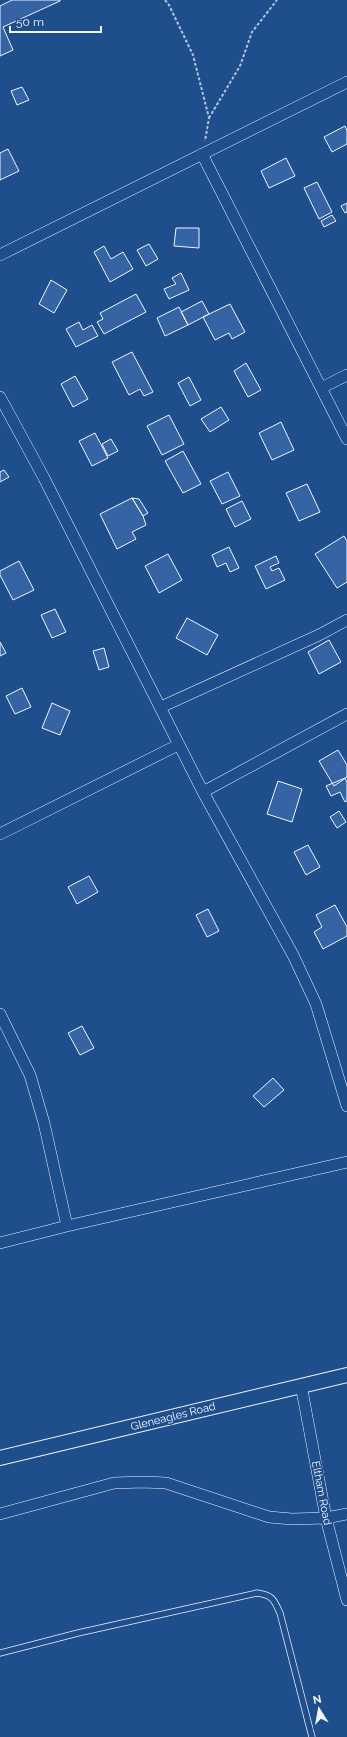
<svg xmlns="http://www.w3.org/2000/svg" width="347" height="1737" font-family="Raleway,sans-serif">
  <rect width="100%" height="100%" fill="#1f4e8c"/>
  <path fill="#3563a3" stroke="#f2f6ff" d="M12 0H60V1L3 27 13 50 0 56V6Z
    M22 87 29 100 17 105 11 91Z
    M345 126 347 131V144L332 152 324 137Z
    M8 149 19 171 0 180V153Z
    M286 158 295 176 269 188 261 171Z
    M317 182 332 212 319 219 304 188Z
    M347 203V212L345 213 341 206Z
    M332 215 336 221 324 227 321 221Z
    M176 228H199V248L174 246Z
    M149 244 158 259 146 266 137 250Z
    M104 246 111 259 123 252 133 269 110 282 94 252Z
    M181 273 189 290 169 299 164 289 176 284 172 278Z
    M51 280 67 290 54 313 39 304Z
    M136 294 146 312 104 334 97 322 103 319 100 313Z
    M202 301 209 314 188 325 181 312Z
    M230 304 245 332 232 339 229 333 215 340 203 317Z
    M179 307 188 325 165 336 157 318Z
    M79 322 83 330 92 325 98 336 76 347 66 329Z
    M132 352 153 392 144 396 140 389 129 395 112 362Z
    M246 363 261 390 248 397 234 371Z
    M75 376 88 399 73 407 61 384Z
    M189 377 201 400 190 406 178 383Z
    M221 407 229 420 210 432 201 419Z
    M169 415 184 444 162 455 147 426Z
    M281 422 294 450 272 460 259 433Z
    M95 433 108 458 92 466 79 441Z
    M111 439 118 451 108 456 102 444Z
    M183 451 201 484 183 493 165 461Z
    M4 470 9 477 0 482V472Z
    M228 472 240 496 222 504 210 481Z
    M307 484 320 512 299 521 286 493Z
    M132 498 143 516 146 525 132 532 136 539 117 549 100 514Z
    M132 498 139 499 148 513 143 516Z
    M242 501 251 519 235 527 226 509Z
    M344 536 347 541V582L337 588 315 554Z
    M229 547 239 568 230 572 226 563 217 567 212 555Z
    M168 554 182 580 159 593 145 566Z
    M276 556 279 563 270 567 272 571 279 568 285 580 266 589 255 566Z
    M19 561 34 590 13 600 0 575V571Z
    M55 609 66 632 52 638 41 615Z
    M187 618 218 635 207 655 176 638Z
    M329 640 341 662 319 674 308 652Z
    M0 642 6 653 0 656Z
    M104 648 109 667 99 670 93 651Z
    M22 688 31 707 15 714 6 696Z
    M52 703 70 711 60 735 42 728Z
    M338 750 347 765V777L334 786 319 761Z
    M345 778 347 782V801L345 802 340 792 331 796 326 786Z
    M278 781 302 789 292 822 267 814Z
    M339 811 346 822 337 828 330 817Z
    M308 845 320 867 306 875 294 852Z
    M89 876 98 892 77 904 68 887Z
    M335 905 347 927V936L323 949 314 932 322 927 316 915Z
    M208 909 219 931 207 937 196 915Z
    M82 1026 94 1048 80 1055 68 1033Z
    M273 1078 284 1090 264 1107 253 1096Z"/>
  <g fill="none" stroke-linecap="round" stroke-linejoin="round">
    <defs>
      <path id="service" d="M0 1653 78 1633 257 1593C273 1595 274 1600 280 1613L312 1737"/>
      <path id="minor" d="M202 154 347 439
        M0 255 347 82
        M321 388 347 375
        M0 397 44 478 203 792 293 955 316 1004 347 1106
        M161 707 319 635 347 620
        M203 792 347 714
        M0 834 178 745
        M0 1014 30 1075 44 1123 67 1226
        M0 1243 67 1226 347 1162
        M301 1385 326 1518 347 1600
        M0 1514 114 1483 143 1482 166 1483 269 1517 292 1519 326 1518 347 1514"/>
      <path id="tertiary" d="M0 1458 347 1375"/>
    </defs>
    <use href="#service" stroke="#f2f6ff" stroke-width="7"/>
    <use href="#minor" stroke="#f2f6ff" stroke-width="12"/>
    <use href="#tertiary" stroke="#f2f6ff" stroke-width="16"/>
    <path stroke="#b3c4dc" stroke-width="2" stroke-dasharray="3 2" stroke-linecap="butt" d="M165 0 169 5 193 55 209 118 205 141
      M209 118 240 66 252 32 277 0"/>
    <use href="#service" stroke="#1f4e8c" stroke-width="5.5"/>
    <use href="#minor" stroke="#1f4e8c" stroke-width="11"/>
    <use href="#tertiary" stroke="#1f4e8c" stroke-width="14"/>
  </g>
  <g text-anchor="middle" stroke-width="3" stroke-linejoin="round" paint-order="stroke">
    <g font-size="11" fill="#f2f6ff" stroke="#1f4e8c">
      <text transform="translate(173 1416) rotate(-14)" y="4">Gleneagles Road</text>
      <text transform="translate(322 1493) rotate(79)" y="4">Eltham Road</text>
    </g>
  </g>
  <g transform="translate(319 1709) rotate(349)" stroke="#1f4e8c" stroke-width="3" paint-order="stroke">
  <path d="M0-3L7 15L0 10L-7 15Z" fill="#f2f6ff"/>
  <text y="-6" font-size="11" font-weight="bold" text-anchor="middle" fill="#f2f6ff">N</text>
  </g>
  <path d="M10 26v6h91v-6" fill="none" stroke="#f2f6ff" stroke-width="2"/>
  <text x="16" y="26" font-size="12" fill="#f2f6ff" stroke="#1f4e8c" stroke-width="3" paint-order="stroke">50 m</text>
</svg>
